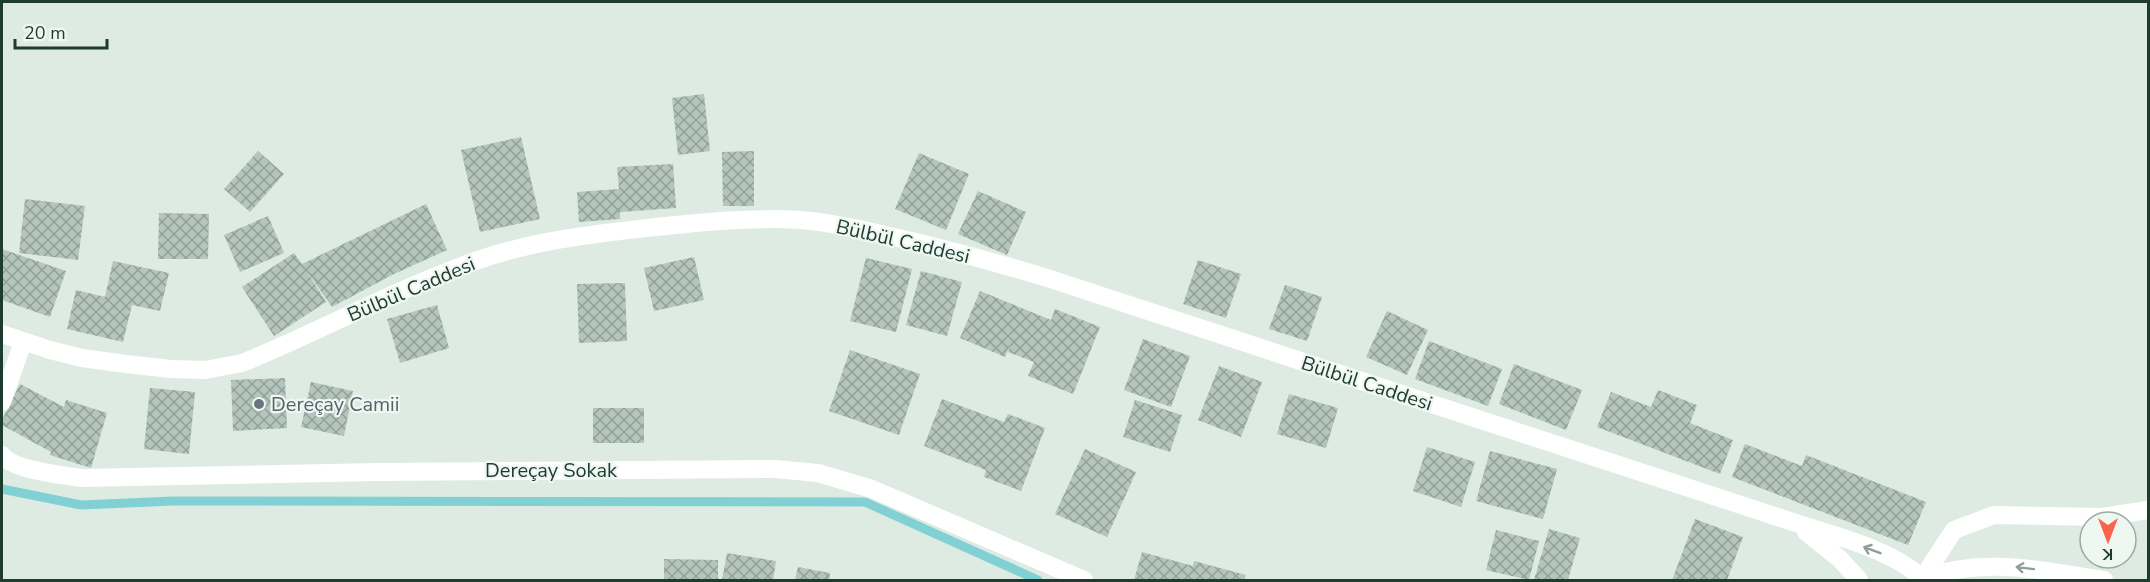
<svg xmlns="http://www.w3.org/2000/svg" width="2150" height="582" font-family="'Nunito Sans',sans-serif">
  <defs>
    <pattern id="building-cross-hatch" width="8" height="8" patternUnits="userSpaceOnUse" patternTransform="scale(1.5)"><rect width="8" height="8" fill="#b3c5bc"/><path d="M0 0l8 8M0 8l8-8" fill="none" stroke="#91a199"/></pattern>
  </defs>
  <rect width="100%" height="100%" fill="#deebe3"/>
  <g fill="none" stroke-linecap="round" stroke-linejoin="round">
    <path stroke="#81d1d4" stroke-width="9" d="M2 489 81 505 173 501 865 502 1038 580"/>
  </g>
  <path fill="url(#building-cross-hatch)" d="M704 94 710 151 678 155 672 98Z
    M521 137 540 219 480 232 461 150Z
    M258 151 284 174 250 212 224 189Z
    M754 151V206H723L722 152Z
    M919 153 969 174 946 230 895 209Z
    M673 164 676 208 620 212V219L579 222 577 192 619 189 617 167Z
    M978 191 1026 212 1007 255 958 234Z
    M25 199 85 206 78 260 19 253Z
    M426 204 447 250 394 274 332 307 306 270 326 302 274 336 242 287 294 253 302 264Z
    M159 213 209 214 208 259H158Z
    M268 216 284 253 240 272 224 235Z
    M2 249 66 271 50 317 2 300Z
    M694 257 704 300 654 311 644 268Z
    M866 258 912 269 896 332 850 321Z
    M1198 260 1241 274 1226 318 1183 304Z
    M113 261 169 273 160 311 132 305 123 342 67 329 76 290 105 297Z
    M921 271 962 282 947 336 906 325Z
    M625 283 627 341 579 343 577 284Z
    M1285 285 1322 297 1307 341 1269 329Z
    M980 291 1051 320 1055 309 1100 327 1073 394 1028 376 1034 362 1008 352 1010 345 1005 357 960 338Z
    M437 305 449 348 400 363 387 319Z
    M1387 311 1428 330 1407 375 1366 357Z
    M1143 339 1190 356 1171 407 1124 390Z
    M1429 341 1502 369 1488 406 1415 379Z
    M850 350 920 374 899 435 829 411Z
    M1514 364 1582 390 1566 430 1499 404Z
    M1219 366 1262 382 1241 437 1198 420Z
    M285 378 287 428 233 431 231 380Z
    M311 382 353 391 344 436 301 427Z
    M20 384 64 407 66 400 107 413 91 468 50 455 51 452 2 425V420Z
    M150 388 195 392 189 454 144 449Z
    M1658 390 1697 405 1690 423 1733 440 1720 474 1597 427 1611 392 1651 407Z
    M1289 394 1338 408 1326 448 1277 434Z
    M942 399 1004 422 1008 414 1045 428 1021 491 984 477 986 470 924 446Z
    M1135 400 1182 415 1170 452 1123 437Z
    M593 408H644V443H593Z
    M1745 444 1802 466 1806 455 1926 502 1908 545 1732 477Z
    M1427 447 1475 462 1461 507 1413 491Z
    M1085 449 1136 472 1107 537 1055 514Z
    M1490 451 1557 469 1543 519 1476 501Z
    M1695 519 1743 537 1727 580H1672Z
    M1549 529 1580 538 1568 580H1534Z
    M1496 530 1539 541 1529 580 1486 570Z
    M1142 552 1193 566 1194 561 1246 575 1244 580H1134Z
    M727 553 776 561 773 580H722Z
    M664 559 718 560V580H664Z
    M798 567 830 573 829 580H795Z"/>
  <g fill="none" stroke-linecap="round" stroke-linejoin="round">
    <path stroke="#fff" stroke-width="18" d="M2 402 23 342
      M2 455C12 470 62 475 81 478L378 472 775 469 818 473 872 489 1084 580
      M1922 579 1954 530 1994 515 2102 517 2148 510"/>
    <path stroke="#fff" stroke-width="18" d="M2 334 50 350 82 358 126 364 171 369 205 370 242 363C319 332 392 291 470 263 529 241 593 234 656 227 704 222 752 217 800 220 830 222 860 229 889 236 943 248 995 262 1047 278L1793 522C1834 536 1893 549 1924 580
      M1806 532 1840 559 1859 580
      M1918 580C1982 556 2039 570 2104 580"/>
  </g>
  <defs><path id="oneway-shaft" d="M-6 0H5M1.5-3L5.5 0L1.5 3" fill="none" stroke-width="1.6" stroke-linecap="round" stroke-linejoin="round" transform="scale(1.5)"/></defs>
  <g stroke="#8e9d98">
    <use href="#oneway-shaft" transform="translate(1872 550) rotate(-159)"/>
    <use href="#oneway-shaft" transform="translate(2025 568) rotate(-173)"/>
  </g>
  <circle fill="#6b7280" stroke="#eef7f2" stroke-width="2" cx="259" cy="404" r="6"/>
  <g text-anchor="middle" stroke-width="4.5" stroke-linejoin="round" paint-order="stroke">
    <g font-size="20" fill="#1e3b30" stroke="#eef7f2">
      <text transform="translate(903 241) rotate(13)" y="7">Bülbül Caddesi</text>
      <text transform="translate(411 289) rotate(-23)" y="7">Bülbül Caddesi</text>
      <text transform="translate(1367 383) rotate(18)" y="7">Bülbül Caddesi</text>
      <text x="551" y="477">Dereçay Sokak</text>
    </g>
    <g font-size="20" fill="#5b616d" stroke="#eef7f2" text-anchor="start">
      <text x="271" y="411">Dereçay Camii</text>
    </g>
  </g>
  <rect width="2150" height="582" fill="none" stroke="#1e3b30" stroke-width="6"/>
  <g transform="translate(2108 540) rotate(180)"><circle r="28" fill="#eef7f2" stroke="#9baca4" stroke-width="1.5"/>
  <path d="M0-4.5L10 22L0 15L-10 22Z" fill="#fb634b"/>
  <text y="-9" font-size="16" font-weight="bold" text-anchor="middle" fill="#1e3b30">K</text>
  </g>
  <path d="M15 39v9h92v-9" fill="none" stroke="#1e3b30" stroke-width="3"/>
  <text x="24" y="39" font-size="18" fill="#1e3b30" stroke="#eef7f2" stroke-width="4.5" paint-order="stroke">20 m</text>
</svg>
